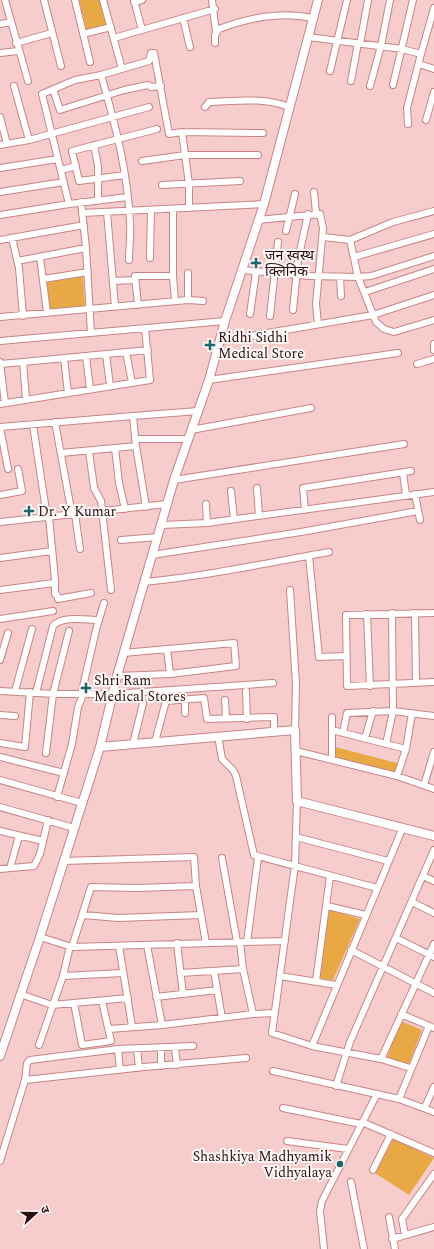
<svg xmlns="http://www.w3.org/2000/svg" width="434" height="1249" font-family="Spectral,'Noto Sans Devanagari',serif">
  <rect width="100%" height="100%" fill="#f7cccd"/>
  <path fill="#e8a944" d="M79 0H102L108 26 87 32Z
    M83 276 85 307 48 311 46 282Z
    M335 747 397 763 395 775 334 757Z
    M327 909 360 919 333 980 317 978Z
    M401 1021 422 1030 409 1064 387 1057Z
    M393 1139 434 1158 409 1195 375 1173Z"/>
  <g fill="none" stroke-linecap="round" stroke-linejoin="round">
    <defs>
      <path id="street" d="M5 0 28 81
        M44 0 61 66
        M75 0 90 62
        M103 0 122 69
        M134 0 142 30
        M212 0 216 32
        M134 2 142 0
        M183 18 190 47
        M0 24 11 22
        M83 34 111 27
        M308 37 402 49 421 54 407 108 408 124
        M114 38 215 9
        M16 43 52 33
        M215 43V35L219 29C247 18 282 11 312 18
        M360 44 368 0
        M0 53 18 51
        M421 54 434 8
        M419 64 434 69
        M330 71 347 0
        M101 75C115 123 128 173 130 223 131 235 129 248 129 260
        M351 81 358 43
        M393 85 413 0
        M14 86 29 140
        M370 86 381 46 390 0
        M53 89 60 110 124 90 148 85 151 87 161 86
        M205 107 209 102C238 101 262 97 289 107
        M0 117 7 144
        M426 120 434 92
        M182 132 189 184V208
        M0 145 29 140 149 107
        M94 145 98 166V200
        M142 161 185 155H258
        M0 168 58 159
        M61 170 76 166
        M125 175 79 181 72 151 157 129
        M162 185 240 181
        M0 192 64 182
        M314 192 316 213
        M81 202 86 248 91 333
        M69 204 42 94 75 80 101 75 149 61 151 53H154L169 134 182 132 263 133
        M173 209V276L175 301
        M107 212 115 307
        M82 213 264 204
        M0 215 69 204 128 197
        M258 220 320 214 323 228 316 304 318 324
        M286 231 295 194
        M323 237 350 240 393 222 434 211
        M12 238 19 268 23 316
        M0 240 84 225
        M350 240 358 277 376 322 384 329 394 332 434 320
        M40 257 47 313
        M354 257 434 234
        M150 258 151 210
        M17 261 86 248
        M243 270 311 276 358 277 371 276 434 256
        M188 273V300
        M340 277 341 296
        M43 279 88 272
        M114 281 135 280
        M365 292 434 269
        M138 305 135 276H173
        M293 310 298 260 308 214
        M250 314 256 272
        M270 316 278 242
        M0 317 188 300 203 301
        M0 341 225 321
        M221 341 373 315 434 295
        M434 344V350
        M126 352 132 383
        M106 354 110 386
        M86 356 90 389
        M64 358 68 393
        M0 362 5 403
        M0 364 23 362
        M417 364 434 359
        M209 380 398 353
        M26 399 23 362 148 350
        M0 404 150 380 145 328
        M133 416 198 411
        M55 422 72 515
        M33 425 47 517
        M0 427 133 416 136 446 146 507
        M0 427 8 469
        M191 430 311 408
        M135 439H188
        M115 448 119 483 125 509
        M89 451 94 488 101 501 111 590
        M61 453 136 446
        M403 473 406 495
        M174 480 404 444
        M257 488 259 516
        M231 491 234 519
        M415 494 420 520
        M0 495 22 491 18 469
        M206 504 207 523
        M305 510 303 488 411 471
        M75 514 80 549
        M49 517 55 580V594L57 595 58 599 91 593
        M0 522 167 504
        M162 525 207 523 434 492
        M121 540 158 537
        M152 555 301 532 418 511
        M309 556 319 657 347 656
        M0 558 52 551
        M144 582C207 576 267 563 329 552
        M0 590 54 583
        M290 590 296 684 295 730
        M415 613 416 683
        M434 613 346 615 347 686 434 682
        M367 614 370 686
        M0 619 53 611
        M167 649 170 674
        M0 660 8 633
        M117 676 170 674 236 666 234 643 123 653
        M0 691 55 694H112L273 683
        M15 691 32 629
        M246 691 247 719
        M36 693 53 626C62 615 86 620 99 620
        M81 695 96 630 104 603
        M225 700 226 718
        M185 713V700
        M0 715 15 716
        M332 730 406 749
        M343 733 347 713 393 711 434 716
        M218 736 222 759 233 770 236 776 254 855 377 888
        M365 738 373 711
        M155 742 166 701 204 698 207 719 274 717V732
        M0 743 25 747 30 692
        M133 744 143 703
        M386 744 393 711 392 613
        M296 751 397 776 434 789
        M46 753 53 694 69 631
        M0 757 64 773
        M332 759V717
        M397 776 406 749 412 713
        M0 780 82 803
        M424 785 434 752
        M57 797 72 744 78 707 83 695
        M297 801 295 865 272 1033 312 1046 381 1059 410 1068
        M0 807 74 828
        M0 831 43 841
        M296 837 388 861
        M222 858 237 942
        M63 861 194 857 196 886 206 943
        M10 868 19 836
        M0 869 34 866 40 854 48 820
        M423 876 434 881
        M412 902 434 913
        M327 906 366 915
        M83 915 118 918 201 915
        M40 937 72 947 285 941
        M396 938 434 957
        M240 942 243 969 253 1014
        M247 942 258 858
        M177 943 183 994
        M147 945 162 1025
        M119 946 132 1026
        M72 947 91 887 138 888 196 886
        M351 950 434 993
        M214 971 222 1018
        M180 973 243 969
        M63 976 123 973
        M280 976 336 985
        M316 981 330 876
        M20 994 52 1005 128 998
        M156 997 217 990
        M74 1003 82 1045 111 1041 102 1001
        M401 1014 434 1028
        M109 1029 162 1025 253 1014 274 1013
        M39 1045 63 976 70 946
        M312 1046 403 827
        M137 1048 139 1068
        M161 1048V1066
        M175 1048 177 1065
        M118 1049 120 1070
        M381 1059 434 944
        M273 1071 399 1099 434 1112
        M25 1080 27 1063 30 1060 118 1049 193 1046
        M336 1086 350 1042 434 850
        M399 1099 429 1026
        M425 1107 434 1087
        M283 1108 361 1124
        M362 1122 434 1153
        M287 1141 348 1149
        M0 1161 25 1080 144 1067 246 1058
        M373 1170 391 1134
        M351 1182 364 1249
        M389 1217 395 1249
        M405 1235 402 1219 434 1174
        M392 1239 434 1227
        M324 1249 320 1211 322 1201 377 1094"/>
      <path id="secondary" d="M100 747 295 730 297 801 434 836
        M0 1056 40 937 100 747 117 676 174 480 209 380 225 321 264 204 318 0"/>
    </defs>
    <use href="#street" stroke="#c88589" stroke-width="8"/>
    <use href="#secondary" stroke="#c88589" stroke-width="10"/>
    <use href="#street" stroke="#fff" stroke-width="6"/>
    <use href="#secondary" stroke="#fff" stroke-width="8"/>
  </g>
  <g fill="#1b6868" stroke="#fff7f7" stroke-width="1.5">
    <path d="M254 257h4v4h4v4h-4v4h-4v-4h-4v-4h4z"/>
    <path d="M208 339h4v4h4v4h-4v4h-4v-4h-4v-4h4z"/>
    <path d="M27 505h4v4h4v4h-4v4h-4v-4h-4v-4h4z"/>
    <path d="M84 682h4v4h4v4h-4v4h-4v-4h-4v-4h4z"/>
    <circle cx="340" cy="1164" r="4"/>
  </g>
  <g text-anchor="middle" stroke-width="4" stroke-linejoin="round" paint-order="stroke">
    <g font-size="14" fill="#281012" stroke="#fff7f7" text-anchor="start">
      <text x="265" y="260">जन स्वस्थ<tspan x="265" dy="16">क्लिनिक</tspan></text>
      <text x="218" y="342">Ridhi Sidhi<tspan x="218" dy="16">Medical Store</tspan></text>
      <text x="38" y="516">Dr. Y Kumar</text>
      <text x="94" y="685">Shri Ram<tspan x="94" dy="16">Medical Stores</tspan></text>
      <text x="332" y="1161" text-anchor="end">Shashkiya Madhyamik<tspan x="332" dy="16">Vidhyalaya</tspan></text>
    </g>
  </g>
  <g transform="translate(36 1213) rotate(69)" stroke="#fff7f7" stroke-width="3" paint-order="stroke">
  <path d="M0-3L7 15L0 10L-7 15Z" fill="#281012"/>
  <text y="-6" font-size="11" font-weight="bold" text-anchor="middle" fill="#281012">उ</text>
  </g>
</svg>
